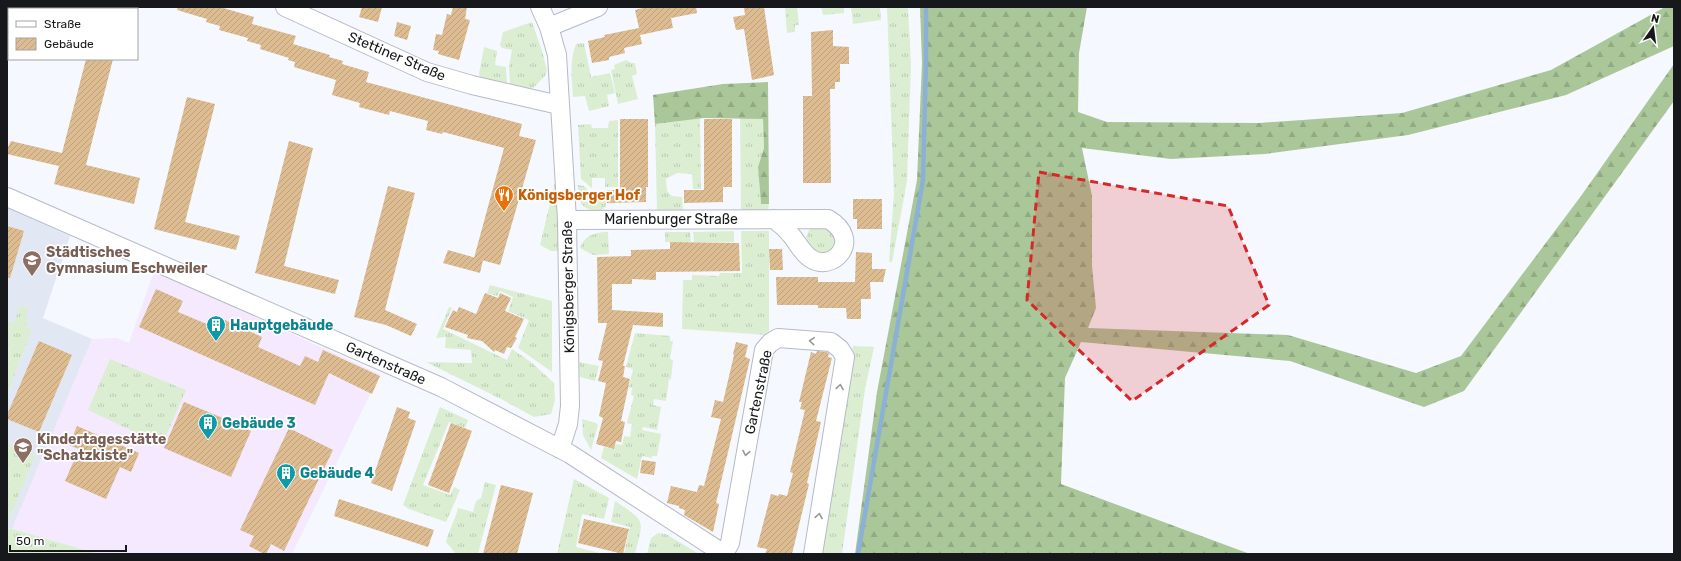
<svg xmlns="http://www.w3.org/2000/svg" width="1681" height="561" font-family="Rubik,sans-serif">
  <defs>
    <pattern id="grass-tufts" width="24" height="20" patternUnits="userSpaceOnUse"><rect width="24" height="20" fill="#dbeed2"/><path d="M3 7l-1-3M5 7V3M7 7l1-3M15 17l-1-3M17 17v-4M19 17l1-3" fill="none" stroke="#bbcbb4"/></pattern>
    <pattern id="forest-firs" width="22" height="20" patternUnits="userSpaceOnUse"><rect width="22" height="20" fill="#aac79a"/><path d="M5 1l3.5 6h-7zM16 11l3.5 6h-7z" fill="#92aa84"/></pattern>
    <pattern id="building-hatch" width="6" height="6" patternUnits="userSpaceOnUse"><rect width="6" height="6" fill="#ddbc91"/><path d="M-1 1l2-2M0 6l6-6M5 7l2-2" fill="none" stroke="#bda17c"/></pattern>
  </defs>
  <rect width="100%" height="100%" fill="#f5f8ff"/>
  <path fill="#f4e9fe" d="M154 271 380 374 292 554H99L12 529 92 339 117 338 129 343Z"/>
  <path fill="#e2e8f3" d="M7 208 70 236 43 318 92 339 12 529 7 528Z"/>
  <path fill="url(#grass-tufts)" d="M785 7H797L799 25H795V32L787 33Z
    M821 7H844V13L823 15Z
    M851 7H880L881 20 853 24Z
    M887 7H908L911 64 907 181 892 262H889L894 193Z
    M532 22 542 51 547 70 545 76 533 88 527 89 510 85 509 67 512 50 502 48 500 45 503 32Z
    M584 43 591 77 610 73 615 93 607 95 609 106 589 111 585 96 573 97C572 79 569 61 576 44Z
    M484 47 497 51 495 65 506 67 507 84 481 79 479 74Z
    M626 60 631 63H635L637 74 632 76 638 99 618 104 611 70 615 69 614 65Z
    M700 118 701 189H693L692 174 677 173 666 179 667 191 672 196 682 197 683 211H657L655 124Z
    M740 118 763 119 764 148 758 167 761 204H769L768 211 741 210Z
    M618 120V187H605V178H592V188L581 179 578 125 591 124 592 128H608L609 121Z
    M556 178 560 251H551L540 245Z
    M578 185 584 186 593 196 605 199 606 206 600 212C581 209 578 203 578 185Z
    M827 224 838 240 831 253 815 255C808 245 802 239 811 228Z
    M734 231V242H694L693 232Z
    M741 231H769V335L682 329 683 280H692V275L719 276 720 273H742Z
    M603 232H608L609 254 593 255 580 248C584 236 592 234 603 232Z
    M665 232H690L691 242H665Z
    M490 285 552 301V372L518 348 529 320 508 311 513 297 500 291 497 296 487 293Z
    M21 305 29 308 26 317 29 319 25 327 32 330 7 394V322L13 324Z
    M449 307 452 308 443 329 507 360 512 349 531 362 554 383 555 400 551 414 534 417 501 399 426 362 472 363 471 350 445 348 446 337 436 338Z
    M635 333 670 336V341H673L670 359 673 360 671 379H669L666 401 654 399 653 405 661 407 657 430 643 427 642 430 661 434 657 456H652V458L642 456 637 479 601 458 604 447 614 449 616 444 622 445 624 436 630 437 632 424 627 423 634 396 631 395 632 388 629 387 633 369 626 367Z
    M853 346 874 347 865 389 842 554H822Z
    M110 359 186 390 162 445 88 410Z
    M579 362 599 366 595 381 580 377Z
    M440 407 468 420 465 428 449 422 423 485 450 495 454 487 460 490 446 522 409 509 403 505Z
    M582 419 596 423 598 425 591 450 583 435Z
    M7 444 35 456 7 524Z
    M574 479 609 498 604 519 582 514 576 547 603 554H557Z
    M485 482 496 485 478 554H456L446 542C449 530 455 520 458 508L473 512 476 501 481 498Z
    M615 501C646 522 644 518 635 554H624L630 527 611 522Z
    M7 528 12 529 99 554H7Z
    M658 533 666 534 699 554H647L651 538Z"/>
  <path fill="url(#forest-firs)" d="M920 7H1087L1079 53 1078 112 1107 122 1259 123 1402 113 1551 70 1665 7H1674V46L1566 95 1408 135 1265 154 1171 159 1082 148 1092 196V266L1096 308 1088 328 1288 335 1416 373 1461 356 1581 196 1674 64V101L1464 391 1424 407 1290 361 1081 342 1065 378 1061 484 1250 554H855L877 392 917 180 922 63Z
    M768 82 769 204H761L758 167 764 148 763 119 704 118 655 124 653 95 723 84Z"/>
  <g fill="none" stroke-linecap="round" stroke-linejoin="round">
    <path stroke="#8bb1d6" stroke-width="4.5" d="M858 554 923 180 926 62V7"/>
  </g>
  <path fill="url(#building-hatch)" d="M178 7H220L254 17 252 24 296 36 293 44 330 55 329 57 343 61 342 64 369 72 366 82 522 124 519 136 536 140 500 265 474 258 504 148 443 132 442 134 426 130 428 121 390 111 389 115 359 107 360 103 332 95 336 80 294 67 295 62 288 60 289 58 260 49 261 45 247 41 248 38 219 30 220 26 206 22 207 19 177 10Z
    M362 7H382L378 22 359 17Z
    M453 7H467L465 19 470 20 459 60 438 54 439 51 433 50 436 34 442 35 447 14 451 15Z
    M646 7H696L697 13 671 18 673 28 640 35 642 44 624 48 625 53 609 57V60L592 63 588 41 605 37 604 35 639 28 635 10Z
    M744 7H764L774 75 752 80 744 29 736 30 733 17 745 15Z
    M397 22 411 26 407 40 394 36Z
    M833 30V46L849 47V64H840V82H835V89H830L831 183H803V96H812L811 32Z
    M86 59H113L86 165 140 178 134 204 54 184 59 166 7 154V149L11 141 62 153Z
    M187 97 215 104 185 222 240 236 236 250 154 229Z
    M620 119H648V187H646V202L607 203V190H620Z
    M704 119H732V187H723V202L684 203V190H704Z
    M289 141 313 148 284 266 339 280 335 294 255 273Z
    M388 186 415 193 385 310 417 324 411 336 386 325 354 317Z
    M853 199H882V229H857V219H853Z
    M7 226 24 231 10 278H7Z
    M670 242 739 243 740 271 656 272V280L632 279V284H612V310L663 313V327L633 325 623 366H625L623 377 630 379 621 421 625 422 621 442 616 441 614 449 596 444 603 418 599 416 606 383 598 381 603 361 598 360 607 323H598L597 257 631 256V250L670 249Z
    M769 249H782L783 270H770Z
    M448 250 483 260 480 273 443 263Z
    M856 252 872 253V269H886L883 282H870L871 299H861V319H847L846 308H818V305H777L776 277H818V282H855Z
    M156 289 183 301 178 312 221 330 225 320 262 337 258 347 300 366 305 356 318 362 323 350 380 376 372 394 329 373 315 405 139 327Z
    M485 293 498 298 500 293 511 298 505 311 524 319 515 337 517 338 511 348 507 347 504 354 495 350 494 352 482 341 467 338 468 335 445 327 453 310 457 312 459 307 476 314Z
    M39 341 72 355 39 432 7 419V415Z
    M736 342 748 345 745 357 750 359 716 503 719 504 713 532 684 515 685 510 679 508V506L667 503 671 486 697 492 699 485 704 486 721 419 711 417 715 400 723 402 734 355 733 354Z
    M817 351 827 352 829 354 828 357 832 358 816 421 821 422 807 483 809 484 792 554H765L767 549 757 547 771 494 778 496 779 494 787 496 793 473 790 472 805 410 800 409 802 402H799L811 352 816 354Z
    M184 402 230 421 229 422 251 431 231 477 164 448Z
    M397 407 410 412 408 418 416 421 392 491 371 483Z
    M451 423 472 431 449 493 428 485Z
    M77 426 139 453 131 472 120 467 106 499 65 481 79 449 69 445Z
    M289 428 333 450 284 551 271 544 266 554H264L249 546 254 536 240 530Z
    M642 460 656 462 654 475 640 473Z
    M501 485 533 493 517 554H483Z
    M339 499 434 530 428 547 334 516Z
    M584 519 629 529 623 554 578 543Z"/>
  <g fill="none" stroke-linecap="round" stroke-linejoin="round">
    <defs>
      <path id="minor" d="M285 7 427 72 472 85 559 105
        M540 7 549 27 557 55 567 220 570 406 568 424 560 449
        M549 27 598 7
        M7 197 441 387 570 454 724 554
        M567 220 828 219C864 240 832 274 810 258 801 252 797 241 790 234 786 228 780 224 774 219
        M724 554 730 543 764 350 770 343 778 338 831 342 840 349 845 357 813 554"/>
    </defs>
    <use href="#minor" stroke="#b5bac5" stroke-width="20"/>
    <use href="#minor" stroke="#fff" stroke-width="18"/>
  </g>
  <defs><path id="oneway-chevron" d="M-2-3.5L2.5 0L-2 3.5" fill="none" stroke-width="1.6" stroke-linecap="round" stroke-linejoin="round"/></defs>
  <g stroke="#969798">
    <use href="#oneway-chevron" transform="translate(812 341) rotate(-175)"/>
    <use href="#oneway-chevron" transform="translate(840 387) rotate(-81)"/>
    <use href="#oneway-chevron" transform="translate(746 453) rotate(100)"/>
    <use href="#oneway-chevron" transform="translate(819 516) rotate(-81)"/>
  </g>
  <path fill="#d62828" fill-opacity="0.2" stroke="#d62828" stroke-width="3" stroke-dasharray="8 5" stroke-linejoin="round" d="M1039 172 1228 206 1269 305 1132 401 1027 300Z"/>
  <defs>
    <symbol id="restaurant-pin" viewBox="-11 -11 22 30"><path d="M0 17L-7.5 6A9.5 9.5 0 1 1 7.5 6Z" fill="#e8710a" stroke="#fff"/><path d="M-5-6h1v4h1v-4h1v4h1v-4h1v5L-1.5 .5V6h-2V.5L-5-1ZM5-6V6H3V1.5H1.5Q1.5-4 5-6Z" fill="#fff"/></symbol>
    <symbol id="school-pin" viewBox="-11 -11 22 30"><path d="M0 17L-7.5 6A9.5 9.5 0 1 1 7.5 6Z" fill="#8d6e63" stroke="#fff"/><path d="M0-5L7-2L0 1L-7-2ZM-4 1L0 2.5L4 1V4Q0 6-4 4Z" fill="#fff"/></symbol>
    <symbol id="building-pin" viewBox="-11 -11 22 30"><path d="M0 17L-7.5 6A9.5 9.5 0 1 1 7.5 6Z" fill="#0f9aa8" stroke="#fff"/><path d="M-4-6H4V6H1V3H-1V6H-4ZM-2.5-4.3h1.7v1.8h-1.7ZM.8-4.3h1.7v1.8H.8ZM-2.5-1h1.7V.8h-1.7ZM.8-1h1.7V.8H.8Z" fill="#fff"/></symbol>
  </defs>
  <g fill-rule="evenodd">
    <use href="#restaurant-pin" x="493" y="184" width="22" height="30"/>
    <use href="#school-pin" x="21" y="249" width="22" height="30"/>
    <use href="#building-pin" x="205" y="314" width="22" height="30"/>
    <use href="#building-pin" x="197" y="412" width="22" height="30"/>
    <use href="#school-pin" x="12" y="436" width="22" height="30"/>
    <use href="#building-pin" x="275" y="462" width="22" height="30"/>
  </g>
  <g text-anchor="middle" stroke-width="3.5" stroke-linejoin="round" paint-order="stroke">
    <g font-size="14" fill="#16181b" stroke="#fff">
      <text transform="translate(397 56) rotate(23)" y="5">Stettiner Straße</text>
      <text x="671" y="224">Marienburger Straße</text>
      <text transform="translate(568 287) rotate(-91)" y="5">Königsberger Straße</text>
      <text transform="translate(386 363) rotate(24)" y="5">Gartenstraße</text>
      <text transform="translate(758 392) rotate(-78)" y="5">Gartenstraße</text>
    </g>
    <g font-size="14" font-weight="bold" fill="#c56008" stroke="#fff" text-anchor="start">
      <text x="518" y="200">Königsberger Hof</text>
    </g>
    <g font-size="14" font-weight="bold" fill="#785e54" stroke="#fff" text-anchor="start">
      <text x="46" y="257">Städtisches<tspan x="46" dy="16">Gymnasium Eschweiler</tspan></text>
      <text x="37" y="444">Kindertagesstätte<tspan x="37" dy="16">"Schatzkiste"</tspan></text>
    </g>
    <g font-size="14" font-weight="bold" fill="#0d838f" stroke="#fff" text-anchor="start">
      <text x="230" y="330">Hauptgebäude</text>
      <text x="222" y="428">Gebäude 3</text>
      <text x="300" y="478">Gebäude 4</text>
    </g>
  </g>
  <rect width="1681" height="561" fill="none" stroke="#16181b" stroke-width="16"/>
  <rect x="8" y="8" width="130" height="52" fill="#ffffff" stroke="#a2a3a4"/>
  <rect x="16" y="21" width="20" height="6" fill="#ffffff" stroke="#a2a3a4"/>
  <text x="44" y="28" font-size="12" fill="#16181b">Straße</text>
  <rect x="16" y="38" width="20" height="12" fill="url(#building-hatch)" stroke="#a2a3a4"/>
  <text x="44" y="48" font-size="12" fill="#16181b">Gebäude</text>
  <g transform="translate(1653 28) rotate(14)" stroke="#ffffff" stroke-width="3" paint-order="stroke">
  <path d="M0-3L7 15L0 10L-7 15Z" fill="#16181b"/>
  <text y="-6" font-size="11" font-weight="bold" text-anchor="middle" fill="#16181b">N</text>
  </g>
  <path d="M10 545v6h116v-6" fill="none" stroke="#16181b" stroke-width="2"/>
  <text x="16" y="545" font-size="12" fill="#16181b" stroke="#ffffff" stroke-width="3" paint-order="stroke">50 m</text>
</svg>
